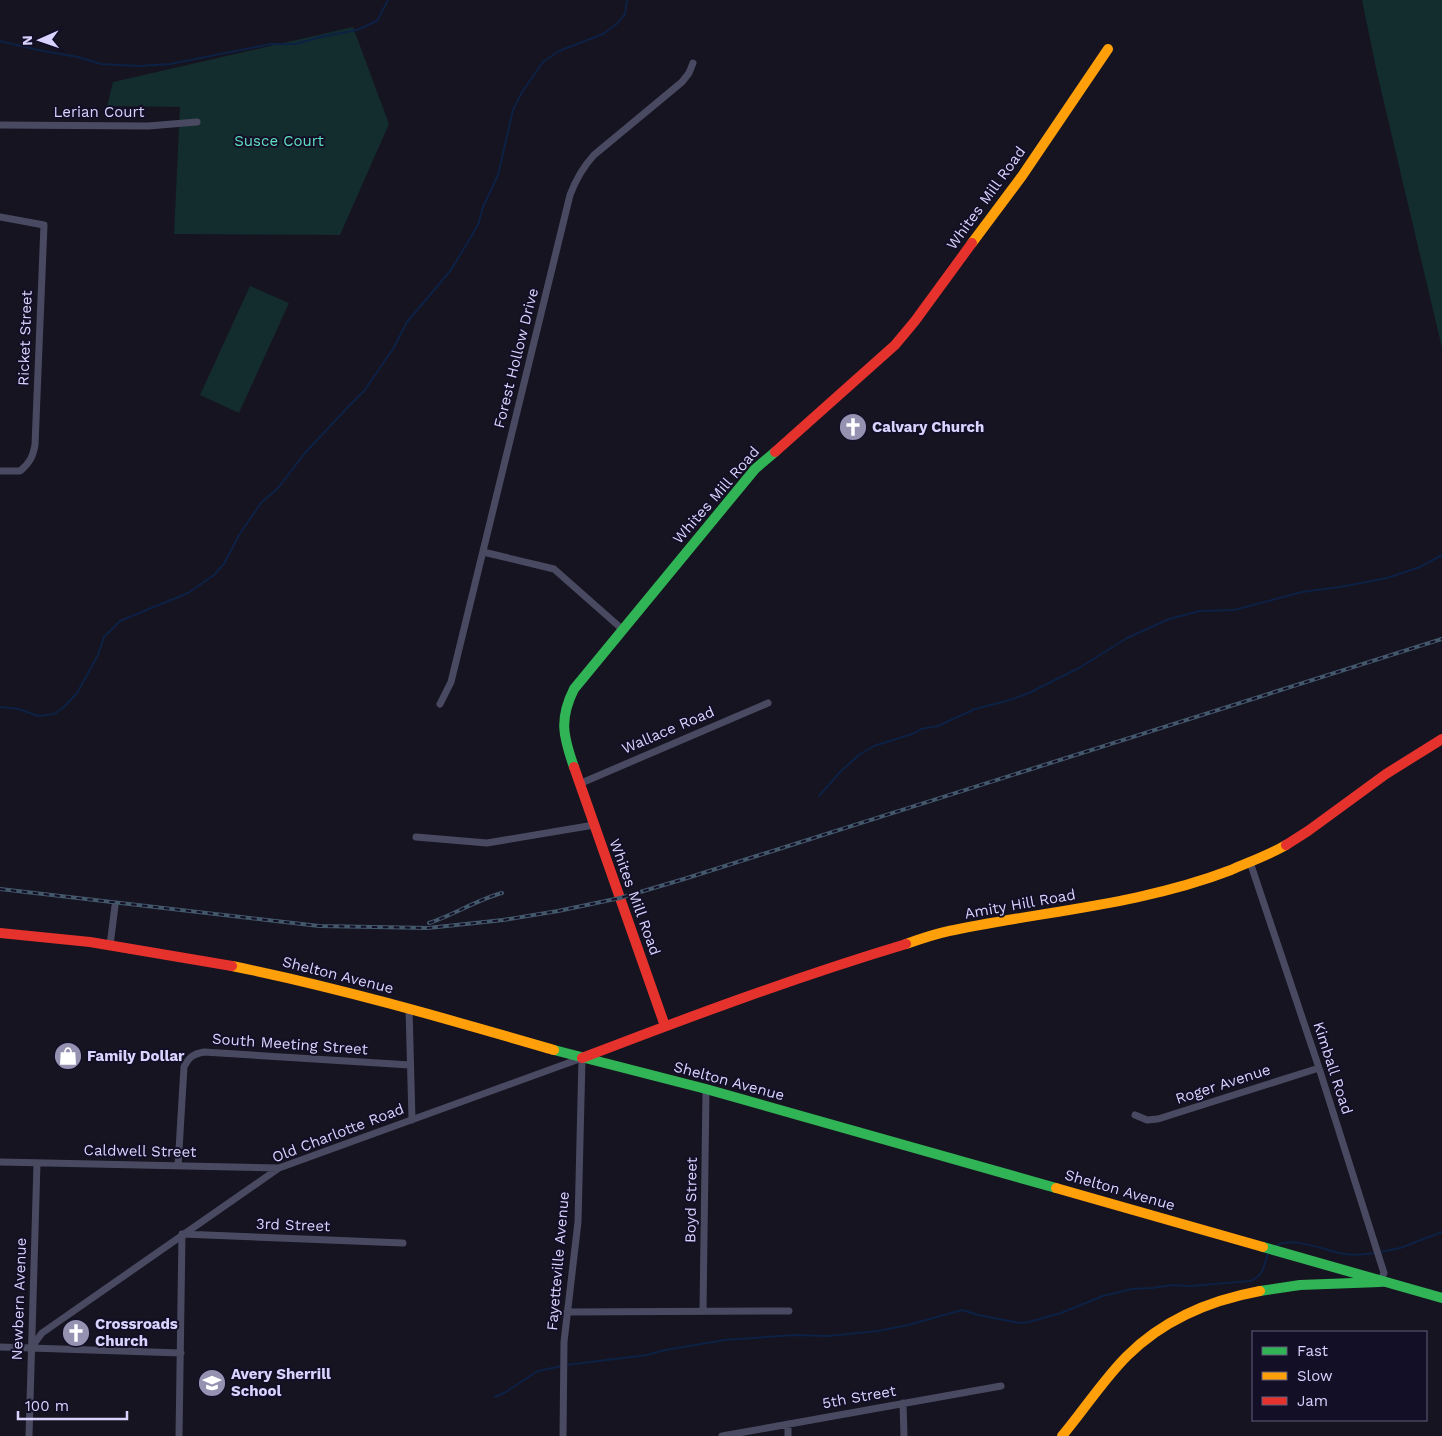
<svg xmlns="http://www.w3.org/2000/svg" width="1442" height="1436" font-family="'Work Sans',sans-serif">
  <rect width="100%" height="100%" fill="#161421"/>
  <path fill="#132c2d" d="M1362 0H1442V348L1377 73Z
    M353 27 389 124 340 235 174 234 180 107 107 106 113 82Z
    M250 286 289 303 239 413 200 395Z"/>
  <g fill="none" stroke-linecap="round" stroke-linejoin="round">
    <path stroke="#0d2144" stroke-width="2" d="M0 41 38 50 78 57 101 64 139 66 170 64 271 44H296L320 37 357 30 377 21 388 0
      M0 707 19 709 38 716 54 714 64 707 77 693 98 655 104 637 120 621 188 593 214 575 224 564 239 535 261 503 278 488 304 454 347 408 364 391 393 349 407 322 451 270 478 225 483 207 498 175 513 110 522 92 543 62 559 51 603 34 618 23 625 14 627 0
      M819 796 840 772 859 755 874 746 915 733 921 729 938 726 975 709 1010 700 1029 693 1079 668 1127 638 1169 619 1200 611 1234 610 1302 592 1340 587 1387 578 1420 567 1442 555
      M1277 1245C1293 1237 1322 1249 1339 1253 1351 1256 1363 1255 1375 1253
      M1380 1252 1400 1248 1442 1232
      M566 1365 647 1355 665 1350 725 1340 794 1335 828 1336 878 1331 908 1325 962 1310 978 1315 1020 1323 1029 1322 1061 1313 1103 1296 1132 1289 1152 1288 1172 1285 1191 1286 1250 1281C1265 1275 1263 1266 1268 1254
      M495 1397 504 1393 538 1371 562 1366"/>
    <path stroke="#4a4962" stroke-width="7" d="M0 125 148 126 197 122
      M0 217 44 225 35 445C33 456 30 463 20 471H0
      M483 552 554 569 622 629
      M440 704 451 682 570 195C576 179 583 167 594 155L682 82 689 73 693 63
      M579 784 768 703
      M416 837 487 843 594 825
      M1250 862 1319 1068 1384 1273 1380 1282
      M110 945 115 906
      M409 1008 412 1120
      M1135 1115 1147 1120 1158 1119 1319 1068
      M0 1162 278 1168
      M178 1166 184 1067C189 1057 193 1054 204 1052L410 1065
      M703 1311 706 1089
      M567 1312 789 1311
      M0 1347 181 1353
      M31 1348 42 1333 279 1168 582 1058 578 1222 564 1342 563 1436
      M903 1403 904 1436
      M788 1424V1436
      M29 1436 37 1163
      M179 1436 182 1234 403 1243
      M722 1436 1001 1386"/>
    <path stroke="#30b455" stroke-width="10" d="M574 767C563 736 559 719 574 689L755 469 775 452
      M554 1050 706 1089 1056 1188
      M1263 1247 1442 1298
      M1260 1291 1300 1285 1380 1282"/>
    <path stroke="#ff9f0a" stroke-width="10" d="M972 243 1022 176 1108 49
      M906 944C920 939 935 934 949 931 1044 911 1140 905 1231 870 1249 862 1269 855 1286 845
      M232 966C341 988 447 1019 554 1050
      M1056 1188 1263 1247
      M1062 1436C1084 1410 1103 1380 1127 1356 1163 1320 1211 1300 1260 1291"/>
    <path stroke="#e5322d" stroke-width="10" d="M775 452 895 345 915 321 972 243
      M574 767 665 1026
      M1286 845 1308 831 1386 774 1442 739
      M0 933 90 942 232 966
      M582 1058C689 1017 796 977 906 944"/>
    <defs>
      <path id="rail" d="M0 889 319 926 428 928 503 920 558 911 620 898 684 879 1442 639
        M429 923C454 915 476 900 502 893"/>
    </defs>
    <use href="#rail" stroke="#43596b" stroke-width="4"/>
    <use href="#rail" stroke="#130f26" stroke-width="2" stroke-dasharray="5.5" stroke-linecap="butt"/>
  </g>
  <defs>
    <symbol id="church-disc" viewBox="-11 -11 22 22"><circle r="9.5" fill="#9591b1" stroke="#130f26"/><path d="M-1.2-6h2.4v3.5h3.3v2.4h-3.3V6h-2.4V-.1h-3.3v-2.4h3.3Z" fill="#fff"/></symbol>
    <symbol id="shop-disc" viewBox="-11 -11 22 22"><circle r="9.5" fill="#9591b1" stroke="#130f26"/><path d="M-5-2.5h2.3a2.7 3.5 0 0 1 5.4 0H5L5.5 6h-11ZM-1.5-2.5h3a1.5 2.3 0 0 0-3 0Z" fill="#fff"/></symbol>
    <symbol id="school-disc" viewBox="-11 -11 22 22"><circle r="9.5" fill="#9591b1" stroke="#130f26"/><path d="M0-5L7-2L0 1L-7-2ZM-4 1L0 2.5L4 1V4Q0 6-4 4Z" fill="#fff"/></symbol>
  </defs>
  <g fill-rule="evenodd">
    <use href="#church-disc" x="837" y="411" width="32" height="32"/>
    <use href="#shop-disc" x="52" y="1040" width="32" height="32"/>
    <use href="#church-disc" x="60" y="1317" width="32" height="32"/>
    <use href="#school-disc" x="196" y="1367" width="32" height="32"/>
  </g>
  <g text-anchor="middle" stroke-width="4" stroke-linejoin="round" paint-order="stroke">
    <g font-size="15" fill="#d9d4ff" stroke="#130f26">
      <text x="99" y="117">Lerian Court</text>
      <text transform="translate(986 198) rotate(-54)" y="5">Whites Mill Road</text>
      <text transform="translate(25 338) rotate(-88)" y="5">Ricket Street</text>
      <text transform="translate(516 358) rotate(-76)" y="5">Forest Hollow Drive</text>
      <text transform="translate(716 495) rotate(-49)" y="5">Whites Mill Road</text>
      <text transform="translate(668 730) rotate(-23)" y="5">Wallace Road</text>
      <text transform="translate(635 897) rotate(70)" y="5">Whites Mill Road</text>
      <text transform="translate(1020 904) rotate(-10)" y="5">Amity Hill Road</text>
      <text transform="translate(338 975) rotate(14)" y="5">Shelton Avenue</text>
      <text transform="translate(290 1044) rotate(4)" y="5">South Meeting Street</text>
      <text transform="translate(1333 1068) rotate(72)" y="5">Kimball Road</text>
      <text transform="translate(729 1081) rotate(15)" y="5">Shelton Avenue</text>
      <text transform="translate(1223 1084) rotate(-18)" y="5">Roger Avenue</text>
      <text transform="translate(338 1133) rotate(-21)" y="5">Old Charlotte Road</text>
      <text transform="translate(140 1151) rotate(1)" y="5">Caldwell Street</text>
      <text transform="translate(1120 1190) rotate(16)" y="5">Shelton Avenue</text>
      <text transform="translate(691 1200) rotate(-89)" y="5">Boyd Street</text>
      <text transform="translate(293 1225) rotate(2)" y="5">3rd Street</text>
      <text transform="translate(558 1261) rotate(-85)" y="5">Fayetteville Avenue</text>
      <text transform="translate(19 1299) rotate(-88)" y="5">Newbern Avenue</text>
      <text transform="translate(859 1397) rotate(-10)" y="5">5th Street</text>
    </g>
    <g font-size="15" fill="#5fe0c0" stroke="#130f26">
      <text x="279" y="146">Susce Court</text>
    </g>
    <g font-size="15" font-weight="bold" fill="#d9d4ff" stroke="#130f26" text-anchor="start">
      <text x="872" y="432">Calvary Church</text>
      <text x="87" y="1061">Family Dollar</text>
      <text x="95" y="1329">Crossroads<tspan x="95" dy="17">Church</tspan></text>
      <text x="231" y="1379">Avery Sherrill<tspan x="231" dy="17">School</tspan></text>
    </g>
  </g>
  <rect x="1252" y="1331" width="175" height="90" fill="#130f26" stroke="#625e7d"/>
  <rect x="1262" y="1347" width="25" height="8" fill="#30b455" stroke="#625e7d"/>
  <text x="1297" y="1356" font-size="15" fill="#d9d4ff">Fast</text>
  <rect x="1262" y="1372" width="25" height="8" fill="#ff9f0a" stroke="#625e7d"/>
  <text x="1297" y="1381" font-size="15" fill="#d9d4ff">Slow</text>
  <rect x="1262" y="1397" width="25" height="8" fill="#e5322d" stroke="#625e7d"/>
  <text x="1297" y="1406" font-size="15" fill="#d9d4ff">Jam</text>
  <g transform="translate(40 40) rotate(268)" stroke="#130f26" stroke-width="4" paint-order="stroke">
  <path d="M0-4L9 19L0 12L-9 19Z" fill="#d9d4ff"/>
  <text y="-8" font-size="14" font-weight="bold" text-anchor="middle" fill="#d9d4ff">N</text>
  </g>
  <path d="M18 1411v8h109v-8" fill="none" stroke="#d9d4ff" stroke-width="2.5"/>
  <text x="25" y="1411" font-size="15" fill="#d9d4ff" stroke="#130f26" stroke-width="4" paint-order="stroke">100 m</text>
</svg>
